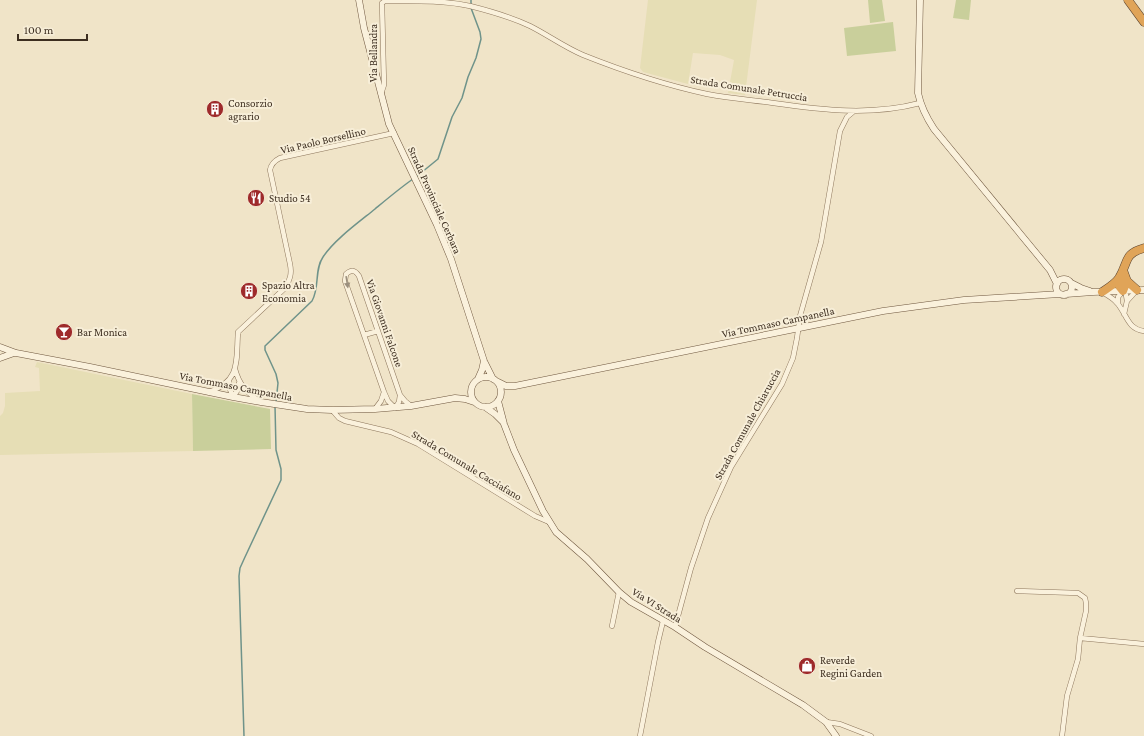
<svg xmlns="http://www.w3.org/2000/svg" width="1144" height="736" font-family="'Crimson Pro',serif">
  <rect width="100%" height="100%" fill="#f0e4c8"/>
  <path fill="#e6deb5" d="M648 0H757L745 95 728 93 734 60 720 55 693 53 688 84 643 72 640 68Z
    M37 362 192 394 193 451 0 455V416L3 413 5 406V393L40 391 39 368 35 367Z"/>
  <path fill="#c9cf9b" d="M868 0H882L885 21 870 23Z
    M956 0H971L969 20 953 18Z
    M893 22 896 51 847 56 844 28Z
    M192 394 270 409 271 449 193 451Z"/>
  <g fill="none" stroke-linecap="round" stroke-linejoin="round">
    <path stroke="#6f938a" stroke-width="1.5" d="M471 5V0
      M416 177 438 159 452 117 462 98 468 77 476 58 481 39 480 32 471 8
      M276 402 278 383 276 374 265 350V346L312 301C320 287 314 270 323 257 334 240 359 222 375 209 387 199 400 188 413 179
      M244 736 239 576 240 568 245 557 281 480V469L276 450 275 406"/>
    <defs>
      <path id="street" d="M381 94 384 85 382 3 385 1C413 1 443 0 470 6 490 11 511 17 530 26 548 35 564 47 583 55 623 71 665 85 707 94 729 98 751 100 773 103 822 110 871 116 920 103
        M1102 292C1107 295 1113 298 1117 303 1127 314 1127 329 1144 331
        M1118 304V297L1123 291 1126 295 1127 301
        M1124 314 1127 301 1137 290
        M364 335 378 331
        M235 369C239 384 246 392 258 400
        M229 380V387L233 397 239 388V383
        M209 392C241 381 236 361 238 332L285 288C290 280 292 274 290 264L270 170C271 164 274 161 280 158L394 133
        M400 395 399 402 395 408 388 401 384 392 345 281 346 274C352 269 355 270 359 276L400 395 405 401 411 406
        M375 409 381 401 384 392
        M332 410 339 418 345 421 391 432 418 444 535 516 549 522
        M1017 591 1078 593 1085 598 1086 603V611L1080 638 1078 659 1067 696 1062 736
        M612 626 619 592
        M675 627 691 568 708 518 731 467 782 384 793 358 797 338 800 316 821 242 840 131 847 117 853 112
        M1080 638 1144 644
        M826 722 840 724 871 736
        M640 736 658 642 663 621"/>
      <path id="secondary" d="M359 0 364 28 389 124 437 225 451 259 484 361 493 379
        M920 0 918 93C921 107 926 117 934 129L1050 270 1057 284
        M1056 287a8 8 0 1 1 16 0a8 8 0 1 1-16 0Z
        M1071 283 1081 288 1090 291
        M1066 294 1093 292 1144 290
        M0 347 16 353 90 367 233 397 261 402 307 409 332 410 375 409 411 406 455 398 465 399 474 402
        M0 358 14 353
        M471 392a15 15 0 1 1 30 0a15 15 0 1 1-30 0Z
        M478 379 482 370 484 361
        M498 382 506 386H515L883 311 964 300 1060 294
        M498 401 504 424 514 450 543 511 556 532 587 559 619 592 631 602 675 627 705 647 803 705 826 722 836 736
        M485 407 495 414 503 422"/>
      <path id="highway" d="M1128 0 1144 22
        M1123 270 1127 281 1137 290
        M1119 279V286L1123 291 1127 281
        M1102 292C1108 288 1115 284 1119 278 1129 262 1123 254 1144 248"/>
    </defs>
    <use href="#street" stroke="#8d765c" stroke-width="5.5"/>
    <use href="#secondary" stroke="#6f573f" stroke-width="7"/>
    <use href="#highway" stroke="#5b4430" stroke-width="9"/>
    <use href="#street" stroke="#faf1dc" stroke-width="4.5"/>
    <use href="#secondary" stroke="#faf1dc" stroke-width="6"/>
    <use href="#highway" stroke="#e0a458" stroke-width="8"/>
  </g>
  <defs><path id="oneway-solid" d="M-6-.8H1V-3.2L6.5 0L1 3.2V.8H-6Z"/></defs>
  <use fill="#9c907e" href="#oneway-solid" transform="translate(347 282) rotate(81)"/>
  <defs>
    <symbol id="building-disc" viewBox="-11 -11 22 22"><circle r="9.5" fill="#9e2a2b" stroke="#f7eed8"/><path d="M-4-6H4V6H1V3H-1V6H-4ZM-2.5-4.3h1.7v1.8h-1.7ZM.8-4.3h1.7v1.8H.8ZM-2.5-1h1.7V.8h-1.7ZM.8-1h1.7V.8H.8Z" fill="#fff"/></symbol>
    <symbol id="restaurant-disc" viewBox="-11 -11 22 22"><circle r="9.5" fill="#9e2a2b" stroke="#f7eed8"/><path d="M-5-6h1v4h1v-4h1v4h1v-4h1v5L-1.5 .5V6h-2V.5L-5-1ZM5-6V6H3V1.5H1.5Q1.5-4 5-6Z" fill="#fff"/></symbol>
    <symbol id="bar-disc" viewBox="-11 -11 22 22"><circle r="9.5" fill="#9e2a2b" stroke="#f7eed8"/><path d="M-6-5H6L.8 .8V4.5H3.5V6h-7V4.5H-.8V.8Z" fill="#fff"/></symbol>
    <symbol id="shop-disc" viewBox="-11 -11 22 22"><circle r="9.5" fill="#9e2a2b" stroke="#f7eed8"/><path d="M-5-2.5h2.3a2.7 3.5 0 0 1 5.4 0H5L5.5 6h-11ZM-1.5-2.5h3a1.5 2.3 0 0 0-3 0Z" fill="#fff"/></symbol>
  </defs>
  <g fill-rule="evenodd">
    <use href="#building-disc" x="205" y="99" width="20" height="20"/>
    <use href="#restaurant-disc" x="246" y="188" width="20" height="20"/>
    <use href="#building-disc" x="239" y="281" width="20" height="20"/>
    <use href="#bar-disc" x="54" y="322" width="20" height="20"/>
    <use href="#shop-disc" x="797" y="656" width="20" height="20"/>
  </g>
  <g text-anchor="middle" stroke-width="4" stroke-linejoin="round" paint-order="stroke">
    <g font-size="11" fill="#3d2e20" stroke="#f7eed8">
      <text transform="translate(373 53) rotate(-90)" y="4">Via Bellandra</text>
      <text transform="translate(749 88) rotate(9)" y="4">Strada Comunale Petruccia</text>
      <text transform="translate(323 140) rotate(-13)" y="4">Via Paolo Borsellino</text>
      <text transform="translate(435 200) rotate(66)" y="4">Strada Provinciale Cerbara</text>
      <text transform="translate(778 322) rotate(-12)" y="4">Via Tommaso Campanella</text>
      <text transform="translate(385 323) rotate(71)" y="4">Via Giovanni Falcone</text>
      <text transform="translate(236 386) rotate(11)" y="4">Via Tommaso Campanella</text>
      <text transform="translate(747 424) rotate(-61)" y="4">Strada Comunale Chiaruccia</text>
      <text transform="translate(467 465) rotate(31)" y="4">Strada Comunale Cacciafano</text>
      <text transform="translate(657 605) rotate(32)" y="4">Via VI Strada</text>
    </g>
    <g font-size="11" fill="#3d2e20" stroke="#f7eed8" text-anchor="start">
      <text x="228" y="107">Consorzio<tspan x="228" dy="13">agrario</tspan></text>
      <text x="269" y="202">Studio 54</text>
      <text x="262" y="289">Spazio Altra<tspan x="262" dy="13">Economia</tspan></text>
      <text x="77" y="336">Bar Monica</text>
      <text x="820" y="664">Reverde<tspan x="820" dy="13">Regini Garden</tspan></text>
    </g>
  </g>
  <path d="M18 34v6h69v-6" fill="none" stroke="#3d2e20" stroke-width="2"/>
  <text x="24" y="34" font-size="12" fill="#3d2e20" stroke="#f7eed8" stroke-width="3" paint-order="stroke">100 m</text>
</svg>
